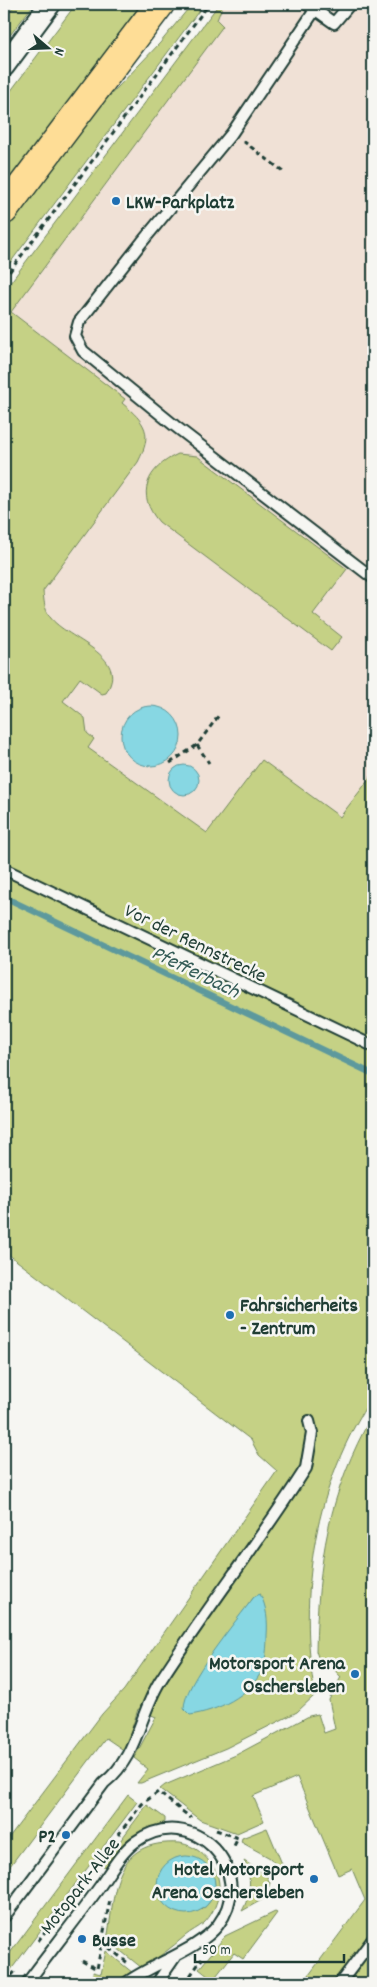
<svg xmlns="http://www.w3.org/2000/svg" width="377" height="1987" font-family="Dekko,sans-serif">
  <rect width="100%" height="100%" fill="#f6f6f2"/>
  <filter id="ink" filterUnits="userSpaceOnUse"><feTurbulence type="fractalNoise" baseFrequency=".02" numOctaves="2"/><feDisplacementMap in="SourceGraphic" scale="10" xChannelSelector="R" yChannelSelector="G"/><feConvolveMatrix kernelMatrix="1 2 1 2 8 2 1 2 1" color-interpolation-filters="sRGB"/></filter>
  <g filter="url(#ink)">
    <path fill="#f0e1d6" d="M219 4H373V971L4 794V291Z"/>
    <path fill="#c5d185" stroke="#72875c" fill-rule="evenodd" d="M15 4H34L4 43V20Z
      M76 4H141L4 188V100Z
      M192 4H204L4 271V227L77 130 160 43Z
      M219 4H223L217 20 223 26 11 312 125 399 122 403C146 423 153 433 138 462L43 591C44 601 44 608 50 617 67 640 131 655 106 693L102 694 80 678 63 701 85 718 87 733 94 739 88 748 207 833 262 760 340 817 373 774V1396C315 1482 297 1593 315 1695L297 1712 226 1748 141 1783H137L148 1769 134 1758 156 1717 138 1709 125 1751 106 1738 4 1874V1844L102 1714 124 1690 277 1471 259 1455 251 1440 4 1251V291ZM261 1594 194 1683 225 1636 254 1597Z
      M178 454 197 456 347 569 313 614 342 637 331 651 159 522C135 494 147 468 178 454Z
      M373 1414V1983H303L365 1900 352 1869 338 1875 297 1777 253 1796 264 1821 237 1833 200 1820 160 1789 165 1785 236 1755 309 1716 318 1714 324 1733 335 1729 329 1700 341 1677 328 1663 319 1660 316 1651C318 1562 328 1493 373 1414Z
      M128 1795 137 1802 4 1979V1961Z
      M147 1805 165 1818V1822L136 1834 125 1844 106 1868 102 1865Z
      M267 1828 285 1871 282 1872 270 1858 241 1842 242 1838Z
      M180 1843C195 1846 205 1854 213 1867 225 1884 218 1909 204 1923 198 1928 191 1931 185 1936 171 1948 158 1958 142 1968L107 1940C116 1890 112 1839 180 1843ZM176 1858 210 1868C218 1884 216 1898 202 1910L162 1870Z
      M244 1861 266 1875 270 1883 265 1898 242 1911C250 1897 253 1876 244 1861Z
      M275 1912 277 1913 243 1959 234 1953 213 1980 199 1969 225 1936Z
      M106 1951 133 1973 114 1983H95L93 1972 101 1974Z"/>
    <path fill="#87d7e3" stroke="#5d999d" d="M121 736a30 30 0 1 1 60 0a30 30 0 1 1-60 0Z
      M169 780a15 15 0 1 1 30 0a15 15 0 1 1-30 0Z
      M260 1594C267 1607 268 1622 267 1635 267 1646 266 1660 262 1670 250 1696 217 1711 190 1715L184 1709C183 1684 237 1620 254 1597Z
      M157 1885a29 29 0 1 1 58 0a29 29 0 1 1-58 0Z"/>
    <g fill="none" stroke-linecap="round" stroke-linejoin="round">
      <path stroke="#5d999d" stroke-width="6" d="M4 897 373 1074"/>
      <defs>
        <path id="service" d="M307 4 334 23 350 4
          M315 10 232 133 142 242 79 322 75 336 83 351 175 426 373 578
          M4 869 373 1046
          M4 1917 104 1783C137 1758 139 1715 160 1681 206 1609 260 1541 306 1468L312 1433 309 1421
          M27 1983C50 1952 75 1921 98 1889 109 1874 120 1853 135 1842 192 1801 259 1870 218 1925 199 1950 151 1964 126 1983
          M157 1983 175 1957
          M340 1983 373 1939"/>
        <path id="minor" d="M4 66 50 4"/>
        <path id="primary" d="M4 210 160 4"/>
      </defs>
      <use href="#service" stroke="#1f3d34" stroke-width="14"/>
      <use href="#minor" stroke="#1f3d34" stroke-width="24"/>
      <use href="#primary" stroke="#1f3d34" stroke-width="31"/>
      <path stroke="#1f3d34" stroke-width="3" stroke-dasharray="5 4" stroke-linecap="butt" d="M4 92 10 84
        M243 141 284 172
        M4 279 209 4
        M197 745 209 763
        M170 763 197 745 219 715
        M216 1830 238 1838 233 1848
        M118 1835 142 1804 158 1792 191 1818
        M38 1941 81 1884
        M102 1942 129 1964
        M82 1961 97 1969 110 1899
        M6 1983 16 1970
        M185 1983 202 1959"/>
      <use href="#service" stroke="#f6f6f2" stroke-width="10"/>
      <use href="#minor" stroke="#f6f6f2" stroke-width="20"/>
      <use href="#primary" stroke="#fedd96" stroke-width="28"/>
    </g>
  </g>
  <g fill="#1f6fb2" stroke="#f6f6f2" stroke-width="2">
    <circle cx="116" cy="201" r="5"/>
    <circle cx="230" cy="1315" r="5"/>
    <circle cx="355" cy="1674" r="5"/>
    <circle cx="66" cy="1835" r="5"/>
    <circle cx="314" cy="1879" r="5"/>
    <circle cx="82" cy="1939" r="5"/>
  </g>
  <g text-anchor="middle" stroke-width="5" stroke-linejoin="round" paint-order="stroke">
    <g font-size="20" font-weight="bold" fill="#1f3d34" stroke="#f6f6f2" text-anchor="start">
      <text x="126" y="208">LKW-Parkplatz</text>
      <text x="240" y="1311">Fahrsicherheits<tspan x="240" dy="23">- Zentrum</tspan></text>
      <text x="345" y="1669" text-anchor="end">Motorsport Arena<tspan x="345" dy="23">Oschersleben</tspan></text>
      <text x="56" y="1842" text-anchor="end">P2</text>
      <text x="304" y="1875" text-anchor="end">Hotel Motorsport<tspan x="304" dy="23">Arena Oschersleben</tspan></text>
      <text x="92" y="1946">Busse</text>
    </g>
    <g font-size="20" fill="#1f3d34" stroke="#f6f6f2">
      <text transform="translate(196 942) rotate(26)" y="7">Vor der Rennstrecke</text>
      <text transform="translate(79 1885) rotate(-52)" y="7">Motopark-Allee</text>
    </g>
    <g font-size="21" font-style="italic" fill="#345c57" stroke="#f6f6f2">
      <text transform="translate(196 971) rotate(26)" y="7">Pfefferbach</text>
    </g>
  </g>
  <rect width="377" height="1987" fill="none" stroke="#f6f6f2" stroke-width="20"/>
  <rect x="10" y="10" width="357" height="1967" fill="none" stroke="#1f3d34" stroke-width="2" filter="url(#ink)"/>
  <g transform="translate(48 48) rotate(109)" stroke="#f6f6f2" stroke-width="4" paint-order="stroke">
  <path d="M0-4L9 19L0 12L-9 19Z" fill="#1f3d34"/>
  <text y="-8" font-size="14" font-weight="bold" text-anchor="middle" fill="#1f3d34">N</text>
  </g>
  <path d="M195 1954v8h149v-8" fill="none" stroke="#1f3d34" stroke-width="2.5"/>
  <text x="202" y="1954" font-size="15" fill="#1f3d34" stroke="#f6f6f2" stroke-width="4" paint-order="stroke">50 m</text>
</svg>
